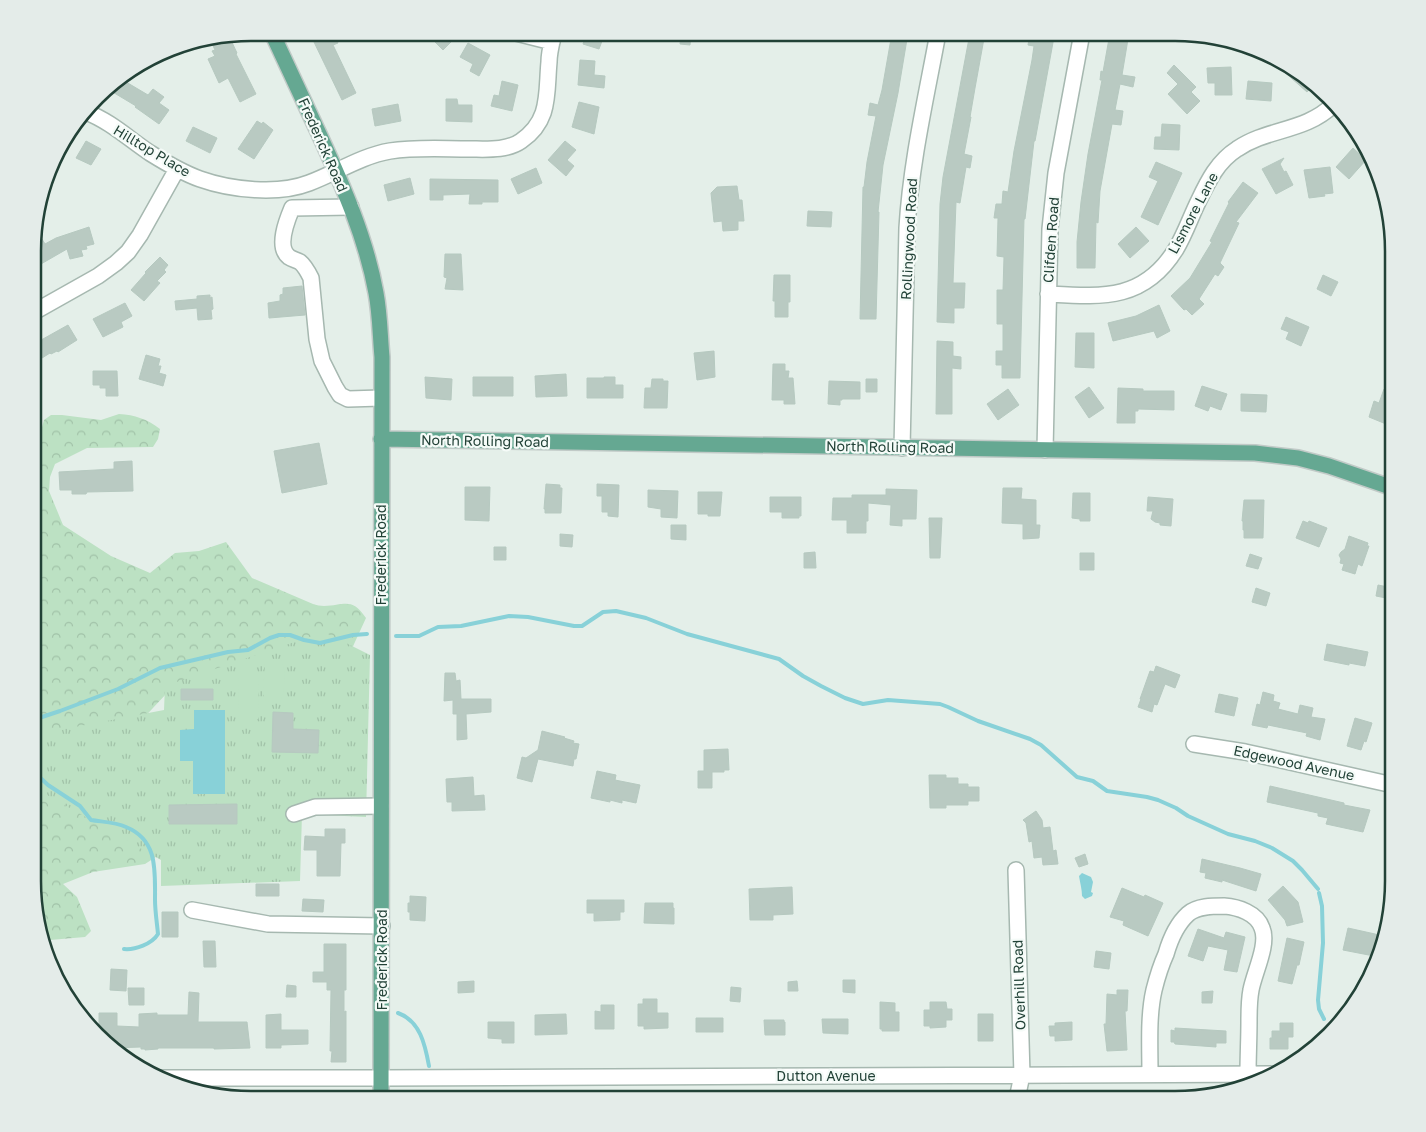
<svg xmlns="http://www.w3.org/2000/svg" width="1426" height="1132" font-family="'Golos Text',sans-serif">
  <defs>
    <pattern id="forest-crowns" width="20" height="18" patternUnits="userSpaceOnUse" patternTransform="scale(1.25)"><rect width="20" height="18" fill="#bce1c3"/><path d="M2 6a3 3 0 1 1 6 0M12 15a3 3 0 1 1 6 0" fill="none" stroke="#a1c2a8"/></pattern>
    <pattern id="park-tufts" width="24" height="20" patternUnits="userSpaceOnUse" patternTransform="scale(1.25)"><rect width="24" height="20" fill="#bce1c3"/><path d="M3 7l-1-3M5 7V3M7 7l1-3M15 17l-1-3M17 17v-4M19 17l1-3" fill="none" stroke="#a1c2a8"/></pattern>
  </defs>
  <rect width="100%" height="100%" fill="#e4efe9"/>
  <path fill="url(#forest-crowns)" d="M119 414C135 415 147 419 160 429L158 439 153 447 87 448 55 464 50 477 49 491 63 525 111 556 150 573 175 553 199 551 226 542 252 578 313 604C316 605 321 606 324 606 345 605 352 597 366 618L349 655 167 693 109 755 162 853 145 864 93 872 63 884 77 897 91 931 85 937 50 940 44 936 33 895 34 456 44 420 51 415H62L101 420Z"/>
  <path fill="url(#park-tufts)" d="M324 632 370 655 366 817 302 814 300 881 161 886V860L33 787V735L164 710 165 686Z"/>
  <path fill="#bce1c3" d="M273 660H281C287 670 285 692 280 702L274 703 266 701 263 694 265 664Z
    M239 678H259L258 719H238Z"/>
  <path fill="#88d1d8" d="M194 710H225V794H193V761H180V730L194 729Z
    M1082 873 1091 877 1093 882 1091 892 1093 893 1092 896 1085 899 1082 896C1082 889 1080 883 1079 876Z"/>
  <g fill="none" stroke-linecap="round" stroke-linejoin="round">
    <path stroke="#88d1d8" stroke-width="4" d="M396 636H419L438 627 461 626 509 616 528 617 574 626H582L603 612 616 611 646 618 687 634 779 659 803 676 821 686 845 698 863 704 888 700 940 704 948 707 978 721 1030 739 1041 745 1077 777 1093 781 1107 791 1147 797 1158 800 1176 808 1188 816 1228 834 1255 841 1272 848 1293 861 1302 870 1318 889
      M33 720 60 711 118 689 160 668 228 652 248 650 270 638 279 635H290L304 640 320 643 353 635 367 634
      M33 771 48 785 80 806 91 820C103 822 115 822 126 827 158 840 155 870 155 900 155 911 157 923 158 934 152 944 135 950 124 949
      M1319 893 1322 906 1323 943 1318 1000 1319 1009 1324 1019
      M398 1013C420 1021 425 1044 429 1066
      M432 1093V1099"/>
  </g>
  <path fill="#b9cac2" stroke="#b6c9c0" d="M328 33 329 35 333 33 338 43 333 45 356 93 342 100 313 40Z
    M433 33H460L443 50 435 42 439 38Z
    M587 33H605L599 49 583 44Z
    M681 33H691L690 45 680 44Z
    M892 33H908L898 93 883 165 878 212H879L876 319H860L863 187H864L867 162 876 116 868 115 870 103 878 105 882 90Z
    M970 33H985L975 88 970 117H971L964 154 972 156 970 168 966 167 960 203 956 202 953 283H965L964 308H954V323L937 322 940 204 943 177Z
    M1030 33 1054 37 1035 141H1034L1025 219H1024L1020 378H1002V365H996V351H1003V324H997V290H1003L1004 257 997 256 998 218H994L996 204H1002L1003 191 1008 192 1014 151 1032 60 1034 46 1028 45Z
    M1110 33H1129L1122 75 1135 77 1133 87 1120 84 1115 110 1123 111 1121 125 1112 124 1100 191 1098 223 1096 222 1095 268H1077V242L1081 202 1088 154 1102 80H1100L1101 71 1103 72Z
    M229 36 237 53 236 54 256 94 240 102 228 78 219 83 208 59 215 56 212 51 215 50 210 39Z
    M468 43 490 55 479 76 470 71 473 64 460 57Z
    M580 60 595 61 594 75 605 76 604 88 578 85Z
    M1174 65 1196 87 1191 92 1200 101 1187 114 1168 94 1178 84 1167 73Z
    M1284 65 1290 69 1314 84 1307 92 1281 69Z
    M1231 67 1232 95H1215V83H1208L1207 68Z
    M121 79 148 95 153 89 164 97 159 103 169 110 159 124 135 107 136 106 106 88Z
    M502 81 518 85 512 111 491 106 494 95 499 96Z
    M1248 81 1272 83 1271 101 1246 99Z
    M446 99H457L458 105H472V122L446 121Z
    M579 102 599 107 594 134 572 127Z
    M398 104 401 121 375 126 372 109Z
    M257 121 262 124 263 122 273 130 254 159 238 149Z
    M1162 124 1180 125 1179 150 1154 149 1155 137H1161Z
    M193 127 217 138 210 153 186 141Z
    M86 141 101 149 91 165 76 158Z
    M565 141 576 150 567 160 574 166 566 176 548 160Z
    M1353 148 1366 160 1349 179 1336 167Z
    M1284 158 1280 164 1284 172 1286 171 1293 185 1276 194 1262 169Z
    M1156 162 1182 173 1158 225 1141 217 1158 181 1149 177Z
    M1330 167 1333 193 1324 194 1325 196 1309 198 1304 170Z
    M536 168 542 183 518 194 511 179Z
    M410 178 414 194 388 201 384 185Z
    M430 179 498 180V202H482V204H469L470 194 443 195V200H430Z
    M1243 182 1258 193 1236 222 1239 223 1220 263 1224 267 1218 276 1215 274 1199 299 1204 304 1192 315 1186 309 1184 310 1171 296 1190 278 1212 242 1210 241 1229 203 1228 202Z
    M737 186 739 200H742L744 221H738V230L723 231 722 221 714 222 711 193 717 187Z
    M808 211 832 212 831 227 807 226Z
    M89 227 94 244 86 246 87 249 81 250 83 256 70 259 67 249 34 268V243L42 239 45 244 56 238Z
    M1136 227 1149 241 1130 258 1118 244Z
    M445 254H461L463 290 445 289 447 278 444 277Z
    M160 257 168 265 164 270 166 272 157 281 160 283 144 301 131 290 146 273 145 272Z
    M774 275H790V302H788V317H775V301H773Z
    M1323 275 1338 282 1331 296 1317 289Z
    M302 286 305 315 269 318 268 303 280 301V295L283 294V288Z
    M210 295V298L212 297 213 309 211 310 212 319 198 320 197 308 176 310 175 301 197 299V296Z
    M125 303 132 316 121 322 123 327 103 337 93 319Z
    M1159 305 1170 331 1157 338 1154 331 1113 341 1108 323 1136 316Z
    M1286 317 1309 327 1301 346 1286 339 1289 332 1281 329Z
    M68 325 77 340 58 352 57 351 51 354 50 353 34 363V344Z
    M1076 333H1094V368L1075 367Z
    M937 341 953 342V356L961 357V369L952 368V414H936Z
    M714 351 715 377 697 380 694 353Z
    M146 355 160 359 158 366H161L159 373 166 375 163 386 139 379Z
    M773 364H785V371H789L788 378H793L795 404H784V400H772Z
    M93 371H117L118 396H106V388H100V385H93Z
    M566 374 567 396 536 397 535 376Z
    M425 377 452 379 451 400 426 398Z
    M473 377H513V396H473Z
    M604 377H615V385H623V398H587V378H604Z
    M652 379H663V381H668L667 408H644L645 388H651Z
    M866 379H877V392H866Z
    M829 381 860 382V399H842V400H840V405L828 404Z
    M1202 386 1227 394 1221 410 1210 406 1208 411 1195 406Z
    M1089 387 1104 408 1089 418 1075 397Z
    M1118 388 1143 389V391H1174V410L1138 409V411H1135V423H1117Z
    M1008 389 1019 405 998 420 987 404Z
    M1384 389 1393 392V421L1386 424 1369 417 1374 401 1379 403Z
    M1241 394 1267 395 1266 412 1241 411Z
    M319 443 327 484 282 493 274 451Z
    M132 461 133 491 87 492 86 494H72V490H60L59 472 114 469V462Z
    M546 484 560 485V488H562L561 513H545V509H544Z
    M597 484 619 485 618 517 608 516V512H602V496H597Z
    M465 487H490L489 521 465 520Z
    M1003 488H1022L1021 499 1036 500V525H1040L1039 538 1023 539V524L1002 523Z
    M886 489 917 490 916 519H902V526L890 525 891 505 868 503V521H866V533H847V520H832L833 498H852V495H886Z
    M648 490 678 491 677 518 661 517V509L648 507Z
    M698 492H722L720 516H708V514H698Z
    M1073 493H1090V521H1080V519L1072 518Z
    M770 497H801V516H799V518H782V512H770Z
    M1148 497 1173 499 1171 526 1160 525V523L1155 522 1151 519 1153 511H1147Z
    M1244 500H1264L1263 538H1244V530H1243V521H1242Z
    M929 518H942L940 558H930Z
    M1303 521 1308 523 1309 521 1327 528 1319 547 1296 538Z
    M671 525H686V540L671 539Z
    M560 534 573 535 572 547 560 546Z
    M1349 536 1368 543 1367 546H1369L1362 566 1358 564 1355 574 1342 570 1344 564 1340 563 1341 559 1339 555 1341 552 1345 549Z
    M494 547H506V560H494Z
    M815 552 816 568H804V553Z
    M1080 553H1094V570H1080Z
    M1250 554 1262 558 1258 569 1246 566Z
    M1378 585 1393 588 1391 599 1376 596Z
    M1256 588 1270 593 1266 606 1252 602Z
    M1327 644 1368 652 1365 666 1349 663V665L1324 660Z
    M1156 666 1180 675 1175 688 1165 684 1157 705 1154 704 1152 712 1138 707 1141 699H1140L1150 671 1154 672Z
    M445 673H455L456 681 460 680 461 699H491V712L466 714 467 739 457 740V714H453V700L444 701Z
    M181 689H213V700H181Z
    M1263 692 1274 695 1273 701 1280 703 1278 709 1298 714 1300 705 1313 708 1311 717 1325 719 1320 740 1306 736 1307 733 1268 725 1267 728 1252 725 1257 704 1260 705Z
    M1219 694 1238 698 1234 716 1215 712Z
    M273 712 293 713V729L319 730 318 753 272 752Z
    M1355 718 1372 723 1366 742 1364 741 1361 750 1347 746Z
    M542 731 565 737 564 738 574 741 573 743 579 744 576 759H574L573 766 538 759 532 782 517 778 522 757 526 758 538 750Z
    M728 749 729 770H724V772H712V788H698V771H704V750Z
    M597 771 616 775 615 780 640 785 636 803 622 800V803L610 800V802L591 798Z
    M929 775H946V778H958V784H968V787H979V801H968V805H946V808H930Z
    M473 777 474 796 484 795 485 810 452 811V802H447L446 779Z
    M1270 786 1344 803V805L1370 810 1363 832 1326 824 1328 818 1318 816V813L1267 802Z
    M237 804V824H169V805Z
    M1036 811 1042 820 1043 828 1050 827 1053 851 1056 850 1058 864 1043 865 1042 857 1034 858 1032 841 1029 842 1026 823 1023 820Z
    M325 829H345V843H341L340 876H317V850H304L305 836 325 837Z
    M1085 854 1088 864 1079 867 1075 858Z
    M1202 859 1240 868 1261 874 1256 891 1222 880V882L1205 878 1206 873 1200 872Z
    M256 884H279V896H256Z
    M1283 886 1298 902 1303 922 1287 926 1285 920 1268 900Z
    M792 887 793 914 773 915V920H750L749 889Z
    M1122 888 1144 897 1145 895 1163 903 1148 936 1123 925 1124 921 1110 917Z
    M410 896 426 897 425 921 410 920V912H408V903H410Z
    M303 899 324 900 323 912 302 911Z
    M587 900H624V912H620V920L594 921V913H587Z
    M645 903H673V908H674V924L644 923Z
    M162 912H178V937H162Z
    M1348 928 1384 936 1379 957 1343 950Z
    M1198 929 1224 938 1226 932 1245 937 1237 972 1224 970 1228 950 1208 946 1203 961 1188 956Z
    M1287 938 1304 942 1299 965H1297L1292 984 1278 981Z
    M203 941H215L216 967H204Z
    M324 944H346V990H344V1012L346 1011V1062H331L332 1051H330L331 990H327V982H313V972H324Z
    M1096 951 1111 953 1109 969 1094 967Z
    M111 969 127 970 126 991 110 990Z
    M843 980H855V993L843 992Z
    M474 981V992L458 993V982Z
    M797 981 798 991H788V982Z
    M287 985 296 986V997H286Z
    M731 987 741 988 740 1002 730 1001Z
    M128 988H144V1005H129Z
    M1117 990H1128L1127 1011H1125L1127 1050 1107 1051 1104 1024H1106L1107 994 1117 995Z
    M1213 991 1212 1003H1202V992Z
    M189 992 199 993 198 1022H247L250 1048 214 1049V1048H158V1049L145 1050V1049H141V1047L112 1048 107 1045 99 1035V1013H117V1026L139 1027V1014L157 1013V1015H188Z
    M643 999H657V1013H668V1028L644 1029V1026H638V1004H643Z
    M880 1002 895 1003V1012H899V1031H882V1029H880Z
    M930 1002H946L947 1009H952V1020H946V1027L930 1028V1026H924V1010H930Z
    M601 1005H614V1029H595V1011L601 1012Z
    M281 1014V1030H308V1044L281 1045V1048H266V1015Z
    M566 1014 567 1034 535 1035V1015Z
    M978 1014H993V1041H978Z
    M696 1018H723V1032H696Z
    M822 1019H848V1034L823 1033Z
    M764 1020H784V1022H785V1035H765Z
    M488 1022H514V1043H502V1039L488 1038Z
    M1072 1022V1040L1055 1041V1036H1050L1049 1026H1055V1023Z
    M1280 1023H1293V1037H1288V1049H1270V1038H1272V1031H1280Z
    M1175 1028 1226 1031V1043H1216V1047L1175 1044 1174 1042H1171V1030L1175 1031Z"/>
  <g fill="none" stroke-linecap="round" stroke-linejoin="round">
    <defs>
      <path id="minor" d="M516 33 552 42
        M86 112C110 121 129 139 150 153 166 163 183 173 200 179 231 190 278 195 309 183 336 173 361 156 390 151 416 147 443 149 469 149 486 149 507 151 521 141 551 120 546 94 549 62 549 52 552 42 554 33
        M351 207 292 208C287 220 276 247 289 257 292 259 296 260 300 262 305 266 308 272 311 278L317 339 322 361 335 387 340 395 348 399 381 398
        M1048 294C1102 297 1144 301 1176 249 1185 234 1191 216 1199 200 1208 181 1218 161 1237 149 1268 128 1305 132 1333 105
        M34 312 98 276 116 263 128 252 140 235 177 169
        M902 448 907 228C911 162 926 98 938 33
        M1045 450 1050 229 1056 173 1082 33
        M1194 744 1245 752 1393 785
        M294 814 315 807 381 806
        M1016 870 1022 1075 1017 1099
        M192 910 268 924 382 926
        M1150 1074C1150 1047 1148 1016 1154 990 1157 978 1161 965 1166 954 1170 940 1177 924 1188 914 1197 906 1213 906 1224 906 1238 907 1257 913 1262 928 1269 944 1254 973 1251 990 1249 1000 1249 1011 1249 1021 1249 1039 1248 1056 1248 1074
        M159 1078H381L1271 1074"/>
      <path id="major" d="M272 33C288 67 304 101 320 136 343 186 366 238 376 293 380 314 380 336 382 357L381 1099
        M381 439 1255 453 1298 458 1329 466 1393 488"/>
    </defs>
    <use href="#minor" stroke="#a6b8b0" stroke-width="18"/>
    <use href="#major" stroke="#c1cac7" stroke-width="18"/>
    <use href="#minor" stroke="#fff" stroke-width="15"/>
    <use href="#major" stroke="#65a892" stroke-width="15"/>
  </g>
  <g text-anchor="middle" stroke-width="4.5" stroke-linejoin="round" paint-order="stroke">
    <g font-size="14" fill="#224237" stroke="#f5fbf8">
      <text transform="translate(323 145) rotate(66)" y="5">Frederick Road</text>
      <text transform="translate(152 151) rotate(31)" y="5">Hilltop Place</text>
      <text transform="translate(1193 213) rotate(-62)" y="5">Lismore Lane</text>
      <text transform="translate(909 239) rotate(-87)" y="5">Rollingwood Road</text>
      <text transform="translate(1051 240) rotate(-86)" y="5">Clifden Road</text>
      <text transform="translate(485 441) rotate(1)" y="5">North Rolling Road</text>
      <text transform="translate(890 447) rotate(1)" y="5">North Rolling Road</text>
      <text transform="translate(381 555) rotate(-90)" y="5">Frederick Road</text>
      <text transform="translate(1294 763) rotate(12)" y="5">Edgewood Avenue</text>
      <text transform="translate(382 960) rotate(-90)" y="5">Frederick Road</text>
      <text transform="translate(1019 985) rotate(-92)" y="5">Overhill Road</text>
      <text x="826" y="1081">Dutton Avenue</text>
    </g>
  </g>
  <path d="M0 0H1426V1132H0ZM251 41H1175A210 210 0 0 1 1385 251V881A210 210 0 0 1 1175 1091H251A210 210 0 0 1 41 881V251A210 210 0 0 1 251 41Z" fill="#e4ece9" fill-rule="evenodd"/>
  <path fill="none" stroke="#224237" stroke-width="2.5" d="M251 41H1175A210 210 0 0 1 1385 251V881A210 210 0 0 1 1175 1091H251A210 210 0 0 1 41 881V251A210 210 0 0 1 251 41Z"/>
</svg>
